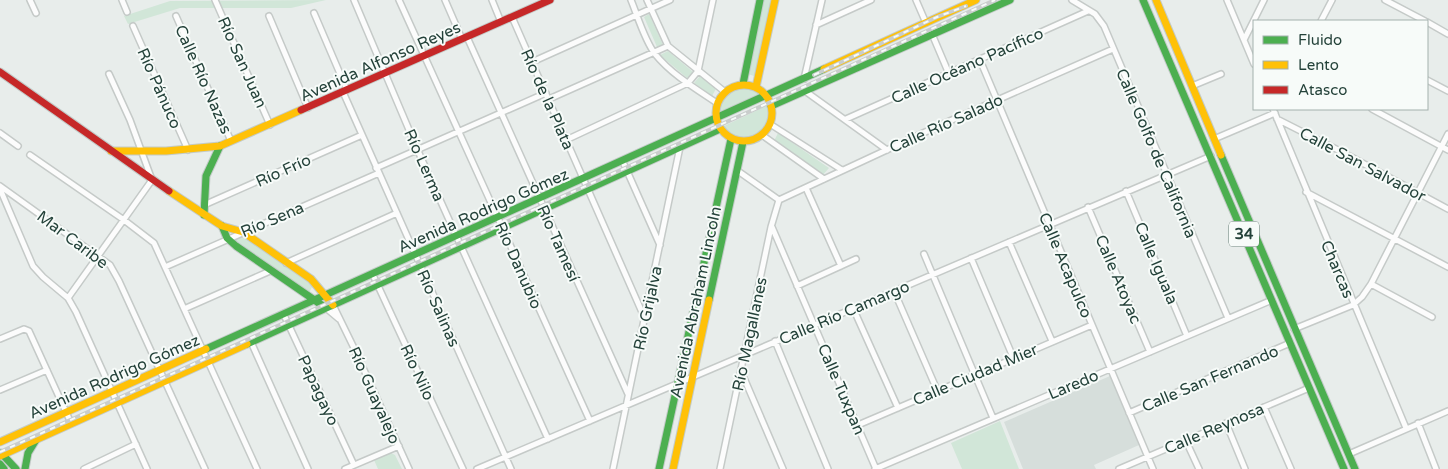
<svg xmlns="http://www.w3.org/2000/svg" width="1448" height="469" font-family="'Varela Round',sans-serif">
  <rect width="100%" height="100%" fill="#e8edeb"/>
  <path fill="#d6dedb" d="M1110 376 1139 445 1094 465 1096 469H1023L1004 422Z"/>
  <path fill="#d1e6d8" d="M326 0 291 8H180L128 24 124 16 170 1Z
    M764 0H774L757 77 748 74Z
    M649 14 663 45 657 47 644 17Z
    M668 51 693 72 687 78 660 55Z
    M700 76 717 87 712 96 694 83Z
    M745 87 754 89 762 95 719 115C717 98 729 88 745 87Z
    M768 105C768 112 768 119 765 125 755 143 733 141 722 127Z
    M778 133 829 168 822 176 773 143Z
    M243 236 313 285 309 293 232 240 236 237Z
    M1000 421 1019 469H962L951 443Z
    M391 453 395 455 402 469H378L374 460Z"/>
  <g fill="none" stroke-linecap="round" stroke-linejoin="round">
    <defs>
      <path id="street" d="M30 0 36 13
        M122 0 127 12
        M215 0 270 125
        M354 0 418 151 548 439
        M399 0 590 421
        M445 0 462 39
        M492 0 501 22
        M631 0C638 17 644 39 655 54 671 74 696 89 717 103
        M647 0 668 46 725 92
        M916 0 926 23
        M1072 0 1095 14 1104 26 1228 318
        M1227 0 1254 64
        M1385 0 1425 21
        M314 13 347 90
        M176 16 231 141
        M269 16 308 108
        M512 17 645 319
        M1321 21 1332 0
        M1427 22 1448 34
        M816 25 871 0
        M133 26 188 150
        M932 34 949 74
        M467 37 628 394
        M1244 40 1264 0
        M980 60 1153 469
        M532 62 670 0
        M804 79 822 0
        M1427 80 1448 91
        M1192 86 1221 74
        M805 91 887 150
        M343 92 511 469
        M549 99 668 46
        M1273 109 1406 428
        M1372 109 1448 150
        M846 119 1088 11
        M1277 119 1342 152 1448 209
        M770 124 842 170
        M0 133 18 146
        M762 135 824 179
        M1214 139 1275 113
        M566 140 688 83 698 71 713 0
        M30 155 124 220 154 243 257 469
        M623 162 660 245
        M376 168 546 93
        M738 171 779 200
        M0 186 110 265 119 281 205 469
        M806 188 841 266
        M0 189 33 266 43 277 68 298 76 312 147 469
        M1126 191 1187 336
        M1306 192 1448 267
        M779 200 936 127 1113 49
        M204 205 362 135
        M1088 207 1150 352
        M772 227 876 469
        M1009 242 1052 341
        M924 254 993 418
        M971 258 1013 357
        M286 263 397 213
        M165 267 379 173
        M373 275 463 469
        M1371 284 1432 317
        M797 286 856 259
        M894 291 937 390
        M68 298 152 180 130 120 109 74
        M333 305 354 348 409 469
        M326 308 339 319
        M853 308 898 408
        M184 309 270 271
        M284 315 354 465
        M1294 329 1353 305 1362 297 1371 284 1448 134
        M0 339 24 329 29 331 71 423
        M775 341 828 469
        M251 342 308 469
        M741 371 783 469
        M0 390 47 370
        M1264 407 1291 469
        M1129 413 1290 343
        M1226 423 1245 469
        M1418 423 1436 469
        M858 425 1092 325
        M1186 441 1199 469
        M1349 454 1448 411
        M84 469 136 444
        M345 469 399 446
        M477 469 1211 156
        M613 469 680 147
        M720 469 771 227 779 200
        M875 469 1272 300
        M1119 469 1309 388"/>
      <path id="fast" d="M1143 0 1344 469
        M743 84 760 0
        M771 106 1010 0
        M1221 155 1355 469
        M204 215 206 176 220 146
        M222 226 227 238 236 246 326 308
        M709 300 743 142
        M247 344 720 129
        M206 349 824 69
        M1 453 16 469
        M0 464 4 469
        M25 469 28 453 36 440
        M659 469 731 139"/>
      <path id="slow" d="M1156 0 1221 155
        M824 69 976 0
        M716 113a28 28 0 1 1 56 0a28 28 0 1 1-56 0Z
        M756 87 775 0
        M111 151H166L220 146 301 110
        M169 191 222 226 243 232 311 279 333 305
        M0 442 206 349
        M0 456 247 344
        M673 469 709 300"/>
      <path id="jam" d="M0 72 169 191
        M301 110 550 0"/>
    </defs>
    <use href="#street" stroke="#c5cac8" stroke-width="8"/>
    <use href="#fast" stroke="#c3cbc8" stroke-width="9"/>
    <use href="#slow" stroke="#c3cbc8" stroke-width="9"/>
    <use href="#jam" stroke="#c3cbc8" stroke-width="9"/>
    <use href="#street" stroke="#fcfcfc" stroke-width="5"/>
    <use href="#fast" stroke="#4caf50" stroke-width="7"/>
    <use href="#slow" stroke="#ffc107" stroke-width="7"/>
    <use href="#jam" stroke="#c62828" stroke-width="7"/>
    <defs>
      <path id="rail" d="M814 75 937 17 966 6
        M0 452 995 0"/>
    </defs>
    <use href="#rail" stroke="#c9cdcc" stroke-width="4"/>
    <use href="#rail" stroke="#f7fbf9" stroke-width="2" stroke-dasharray="5.5" stroke-linecap="butt"/>
  </g>
  <g text-anchor="middle" stroke-width="4" stroke-linejoin="round" paint-order="stroke">
    <rect fill="#f7fbf9" stroke="#637a73" stroke-width="1" x="1229" y="221.5" width="30" height="25" rx="4"/>
    <g font-size="15" font-weight="bold" fill="#24423a">
      <text x="1244" y="239">34</text>
    </g>
    <g font-size="16" fill="#24423a" stroke="#f7fbf9">
      <text transform="translate(380 61) rotate(-24)" y="6">Avenida Alfonso Reyes</text>
      <text transform="translate(243 62) rotate(66)" y="6">Río San Juan</text>
      <text transform="translate(967 65) rotate(-24)" y="6">Calle Océano Pacífico</text>
      <text transform="translate(204 79) rotate(66)" y="6">Calle Río Nazas</text>
      <text transform="translate(160 88) rotate(66)" y="6">Río Pánuco</text>
      <text transform="translate(548 99) rotate(66)" y="6">Río de la Plata</text>
      <text transform="translate(946 123) rotate(-24)" y="6">Calle Río Salado</text>
      <text transform="translate(1157 153) rotate(67)" y="6">Calle Golfo de California</text>
      <text transform="translate(1363 164) rotate(28)" y="6">Calle San Salvador</text>
      <text transform="translate(425 165) rotate(66)" y="6">Río Lerma</text>
      <text transform="translate(283 170) rotate(-24)" y="6">Río Frío</text>
      <text transform="translate(483 210) rotate(-24)" y="6">Avenida Rodrigo Gómez</text>
      <text transform="translate(272 219) rotate(-23)" y="6">Río Sena</text>
      <text transform="translate(73 239) rotate(37)" y="6">Mar Caribe</text>
      <text transform="translate(559 243) rotate(66)" y="6">Río Tamesí</text>
      <text transform="translate(1157 263) rotate(67)" y="6">Calle Iguala</text>
      <text transform="translate(519 265) rotate(66)" y="6">Río Danubio</text>
      <text transform="translate(1066 265) rotate(67)" y="6">Calle Acapulco</text>
      <text transform="translate(1338 269) rotate(67)" y="6">Charcas</text>
      <text transform="translate(1119 279) rotate(67)" y="6">Calle Atoyac</text>
      <text transform="translate(695 302) rotate(-78)" y="6">Avenida Abraham Lincoln</text>
      <text transform="translate(439 308) rotate(66)" y="6">Río Salinas</text>
      <text transform="translate(647 308) rotate(-78)" y="6">Río Grijalva</text>
      <text transform="translate(844 312) rotate(-23)" y="6">Calle Río Camargo</text>
      <text transform="translate(749 334) rotate(-78)" y="6">Río Magallanes</text>
      <text transform="translate(418 372) rotate(65)" y="6">Río Nilo</text>
      <text transform="translate(975 374) rotate(-23)" y="6">Calle Ciudad Mier</text>
      <text transform="translate(114 376) rotate(-24)" y="6">Avenida Rodrigo Gómez</text>
      <text transform="translate(1210 378) rotate(-23)" y="6">Calle San Fernando</text>
      <text transform="translate(1073 384) rotate(-23)" y="6">Laredo</text>
      <text transform="translate(842 389) rotate(67)" y="6">Calle Tuxpan</text>
      <text transform="translate(319 390) rotate(65)" y="6">Papagayo</text>
      <text transform="translate(375 395) rotate(66)" y="6">Río Guayalejo</text>
      <text transform="translate(1214 428) rotate(-23)" y="6">Calle Reynosa</text>
    </g>
  </g>
  <rect x="1253" y="20" width="175" height="90" fill="#f7fbf9" stroke="#a3b1ad"/>
  <rect x="1263" y="36" width="25" height="8" fill="#4caf50" stroke="#a3b1ad"/>
  <text x="1298" y="45" font-size="15" fill="#24423a">Fluido</text>
  <rect x="1263" y="61" width="25" height="8" fill="#ffc107" stroke="#a3b1ad"/>
  <text x="1298" y="70" font-size="15" fill="#24423a">Lento</text>
  <rect x="1263" y="86" width="25" height="8" fill="#c62828" stroke="#a3b1ad"/>
  <text x="1298" y="95" font-size="15" fill="#24423a">Atasco</text>
</svg>
